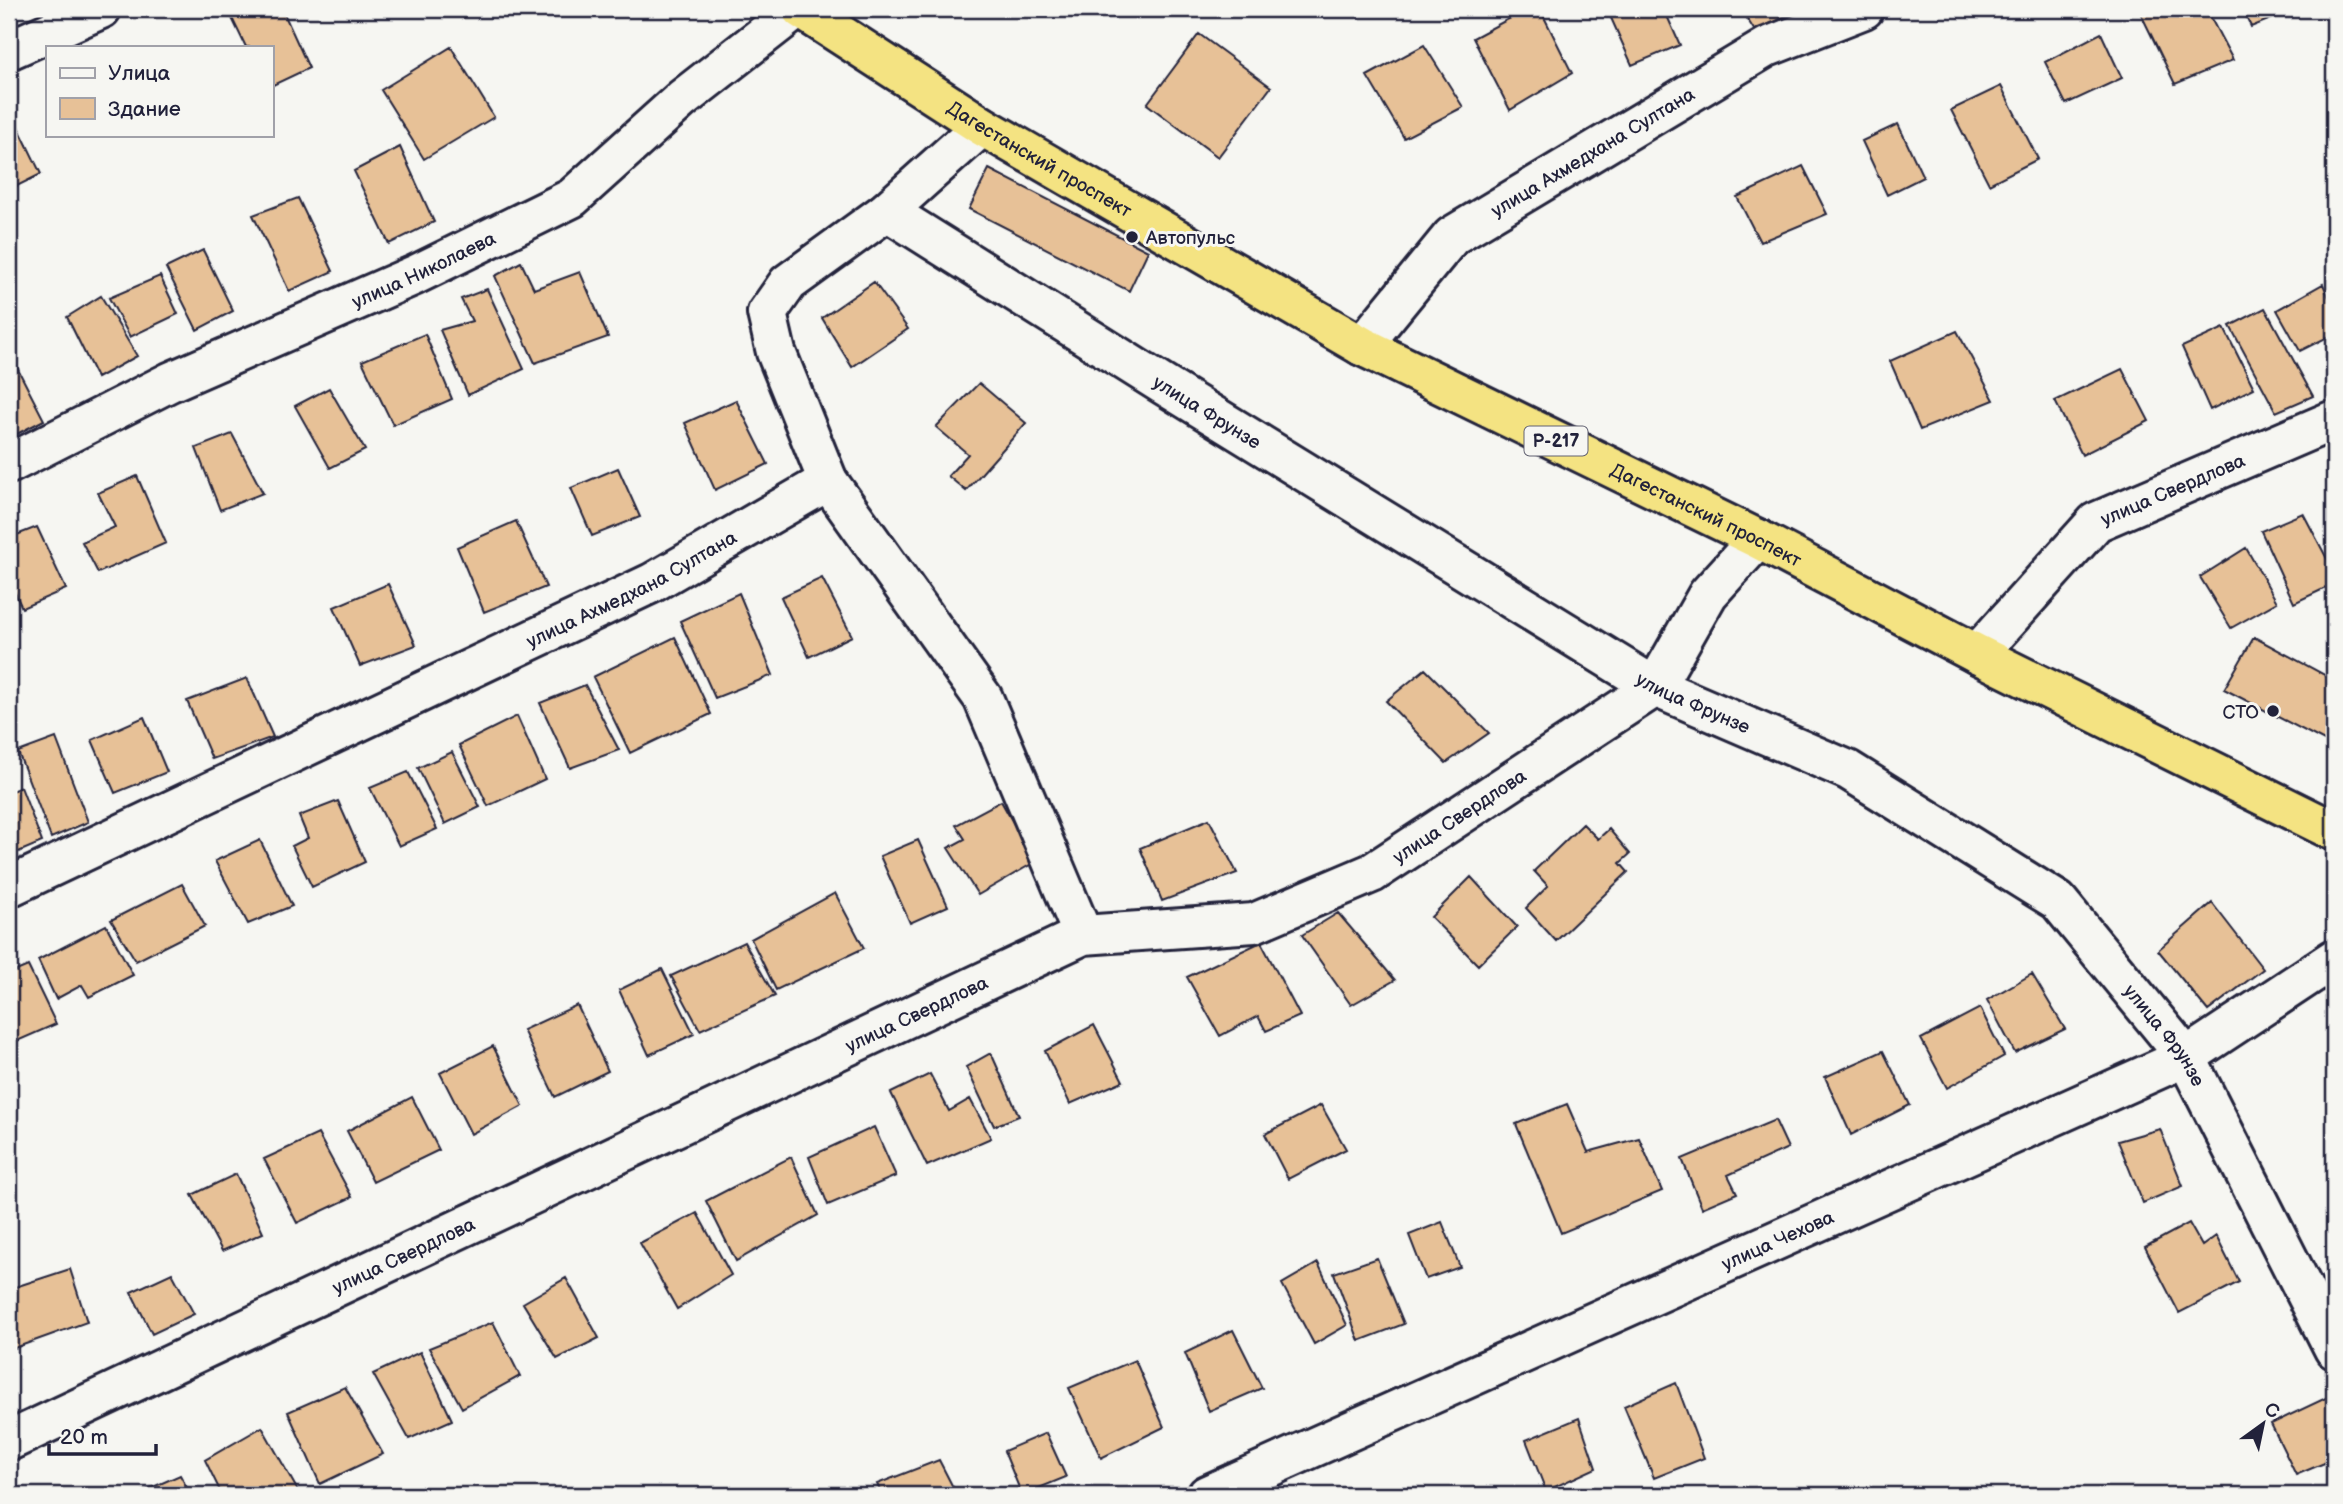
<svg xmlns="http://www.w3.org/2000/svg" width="2343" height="1504" font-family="'Balsamiq Sans',sans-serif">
  <rect width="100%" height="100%" fill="#f6f6f2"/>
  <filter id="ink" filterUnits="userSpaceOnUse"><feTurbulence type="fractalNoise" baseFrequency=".0143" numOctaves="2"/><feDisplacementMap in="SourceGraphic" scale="14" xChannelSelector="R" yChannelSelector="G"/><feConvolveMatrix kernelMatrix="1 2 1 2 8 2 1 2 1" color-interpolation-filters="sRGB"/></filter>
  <g filter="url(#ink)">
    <path fill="#e7c197" stroke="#22223b" stroke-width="2" d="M241 9H282L309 68 271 86V47H246L230 14Z
      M1527 9H1540L1572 73 1510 110 1473 38Z
      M1607 9H1664L1680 45 1632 65Z
      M1741 9H1784L1788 14 1756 33Z
      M2147 9H2206L2233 60 2175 84 2140 12Z
      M2243 9H2296L2251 27Z
      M2324 9H2334V32Z
      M2101 33 2122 78 2066 104 2045 62Z
      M1199 34 1271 87 1218 157 1147 104Z
      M1424 45 1463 107 1404 138 1367 76Z
      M451 47 494 117 424 159 381 90Z
      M2001 86 2038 159 1989 184 1951 110Z
      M11 112 41 174 9 190V113Z
      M1898 124 1923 177 1887 195 1862 141Z
      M400 147 434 222 389 244 354 171Z
      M1803 166 1827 214 1760 242 1737 197Z
      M989 169 1148 251 1129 291 969 209Z
      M298 198 333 271 289 291 253 215Z
      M203 250 233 311 197 330 166 268Z
      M521 262 534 289 580 272 608 337 535 363 495 276Z
      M160 276 178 314 130 337 109 298Z
      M874 282 908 329 852 367 822 318Z
      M2323 284 2334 309V334L2300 351 2277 310Z
      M487 289 524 369 468 395 440 330 472 321 461 299Z
      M101 296 137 356 97 378 67 317Z
      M2265 308 2313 396 2276 412 2230 326Z
      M2224 328 2254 388 2210 410 2182 347Z
      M1957 331 1994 400 1920 430 1890 361Z
      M425 334 452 399 393 425 362 361Z
      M9 352 44 420 9 438Z
      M2122 369 2149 421 2082 455 2055 401Z
      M979 383 1026 423 966 491 948 476 968 454 936 427Z
      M329 388 365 450 330 468 295 406Z
      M736 400 768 464 715 490 685 423Z
      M232 434 263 493 220 510 196 448Z
      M618 468 640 517 592 536 571 488Z
      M137 476 166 543 98 573 82 542 115 527 98 493Z
      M2303 513 2334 572V584L2294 603 2261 531Z
      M516 521 546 587 484 612 457 547Z
      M37 527 66 589 22 608 9 580V538Z
      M2246 548 2277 602 2231 628 2200 577Z
      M822 578 852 636 809 657 781 597Z
      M388 584 416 645 360 666 334 607Z
      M739 593 773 675 715 698 680 621Z
      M675 637 711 714 630 753 593 677Z
      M2254 637 2334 680V746L2224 689Z
      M1425 669 1489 733 1446 763 1386 701Z
      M247 678 273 737 212 759 187 701Z
      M585 685 619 750 570 768 540 703Z
      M517 716 545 779 488 806 459 745Z
      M144 717 167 772 115 793 92 740Z
      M56 738 88 822 51 838 18 752Z
      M452 752 480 807 445 824 418 768Z
      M408 772 437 829 399 846 370 788Z
      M21 787 42 842 9 856V792Z
      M338 801 365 862 312 887 292 846 308 838 299 816Z
      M1001 801 1035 862 978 895 948 848 965 839 956 825Z
      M1209 819 1237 873 1162 901 1140 848Z
      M1583 824 1598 839 1609 829 1630 854 1620 863 1628 872 1556 941 1526 908 1548 886 1534 871Z
      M260 840 292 906 248 924 215 861Z
      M918 840 948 906 910 923 880 856Z
      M1471 877 1517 927 1478 965 1431 917Z
      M182 884 205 926 136 961 111 920Z
      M835 893 864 948 776 990 751 939Z
      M2212 903 2263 969 2208 1011 2158 950Z
      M1338 913 1395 980 1351 1005 1302 935Z
      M106 925 133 975 89 997 82 985 56 999 38 960Z
      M744 942 775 996 700 1030 671 976Z
      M1261 942 1300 1016 1266 1031 1258 1016 1220 1036 1187 977Z
      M28 966 56 1024 15 1042 9 1029V974Z
      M662 969 694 1034 649 1055 619 990Z
      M2032 974 2065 1029 2015 1053 1987 1000Z
      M577 1005 608 1071 555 1097 523 1030Z
      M1980 1008 2004 1056 1947 1088 1921 1039Z
      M1094 1025 1123 1081 1070 1104 1045 1051Z
      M493 1046 523 1106 471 1134 440 1073Z
      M1883 1051 1910 1105 1851 1135 1825 1077Z
      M991 1053 1019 1116 994 1126 966 1067Z
      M930 1074 949 1111 970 1099 991 1138 927 1166 891 1093Z
      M412 1097 439 1150 373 1182 347 1131Z
      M1567 1104 1588 1152 1639 1138 1662 1191 1561 1233 1516 1124Z
      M1321 1105 1346 1149 1288 1179 1265 1134Z
      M1775 1120 1788 1148 1728 1175 1737 1193 1702 1208 1682 1159Z
      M874 1127 896 1176 828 1205 809 1157Z
      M2160 1129 2183 1186 2143 1203 2118 1141Z
      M318 1134 352 1197 297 1223 264 1159Z
      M791 1157 818 1215 736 1261 706 1201Z
      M236 1174 263 1233 222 1251 192 1195Z
      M697 1213 731 1275 677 1309 640 1243Z
      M1442 1222 1460 1267 1426 1279 1409 1235Z
      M2189 1223 2202 1246 2216 1236 2239 1282 2179 1313 2145 1247Z
      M1377 1258 1404 1324 1359 1341 1334 1273Z
      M1318 1263 1347 1325 1314 1344 1282 1284Z
      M70 1269 87 1322 9 1350V1289Z
      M172 1273 194 1314 152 1334 131 1292Z
      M566 1278 599 1338 557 1359 523 1303Z
      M493 1322 520 1376 462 1408 429 1348Z
      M1233 1330 1262 1388 1209 1411 1185 1353Z
      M420 1352 452 1420 409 1439 373 1374Z
      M1135 1360 1164 1427 1101 1458 1069 1388Z
      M1676 1383 1704 1458 1654 1478 1624 1406Z
      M345 1387 383 1454 320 1484 288 1412Z
      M2330 1396 2334 1403V1459L2296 1475 2271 1424Z
      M1579 1418 1596 1468 1546 1491 1526 1440Z
      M262 1427 298 1491 289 1495H222L205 1460Z
      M1046 1433 1066 1477 1022 1495 1004 1451Z
      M939 1460 957 1495H882L877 1484Z
      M180 1475 191 1495H135Z"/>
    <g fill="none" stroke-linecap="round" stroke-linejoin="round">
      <defs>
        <g id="minor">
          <path d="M9 50 101 9"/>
          <path id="s1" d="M887 211 1162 384 1655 687 1848 770 2058 901 2186 1057 2334 1349"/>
          <path id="s2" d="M1362 346 1452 236 1767 47 1864 9"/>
          <path id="s3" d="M9 464 170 382 415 275 572 198 682 99 797 9"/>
          <path d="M828 481 983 698 1083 935"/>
          <path id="s4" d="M1977 654 2096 522 2334 420"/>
          <path id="s5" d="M9 887 652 583 828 481 776 352 767 313 788 283 887 211 982 126"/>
          <path id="s6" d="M9 1441 1083 935 1254 923 1372 873 1655 687 1708 594 1758 539"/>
          <path id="s7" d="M1207 1495 2186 1057 2334 959"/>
        </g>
        <g id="highway">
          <path id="s8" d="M801 9 982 126 1362 346 1758 539 1977 654 2334 831"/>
        </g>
      </defs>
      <use href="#minor" stroke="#22223b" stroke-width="44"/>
      <use href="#highway" stroke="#22223b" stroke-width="44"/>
      <use href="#minor" stroke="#f6f6f2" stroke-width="38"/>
      <use href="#highway" stroke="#f4e382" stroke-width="38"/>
    </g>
  </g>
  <g fill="#22223b" stroke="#f6f6f2" stroke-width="2.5">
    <circle cx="1132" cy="237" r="7"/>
    <circle cx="2273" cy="711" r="7"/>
  </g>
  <g text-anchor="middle" stroke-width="6" stroke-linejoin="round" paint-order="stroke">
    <rect fill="#f6f6f2" stroke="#626272" stroke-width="2" x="1524.5" y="426.5" width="63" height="29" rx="5"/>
    <g font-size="18" font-weight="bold" fill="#22223b">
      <text x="1556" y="447">Р-217</text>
    </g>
    <g font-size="19" fill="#22223b" stroke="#f6f6f2">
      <text dy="7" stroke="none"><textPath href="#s2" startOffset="306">улица Ахмедхана Султана</textPath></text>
      <text dy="7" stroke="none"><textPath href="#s8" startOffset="282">Дагестанский проспект</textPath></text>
      <text dy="7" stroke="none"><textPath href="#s3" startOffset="458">улица Николаева</textPath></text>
      <text dy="7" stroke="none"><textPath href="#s1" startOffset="378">улица Фрунзе</textPath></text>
      <text dy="7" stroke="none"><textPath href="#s4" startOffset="261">улица Свердлова</textPath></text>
      <text dy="7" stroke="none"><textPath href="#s8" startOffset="1038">Дагестанский проспект</textPath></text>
      <text dy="7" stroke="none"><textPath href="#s5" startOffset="690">улица Ахмедхана Султана</textPath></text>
      <text dy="7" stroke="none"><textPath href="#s1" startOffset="945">улица Фрунзе</textPath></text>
      <text dy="7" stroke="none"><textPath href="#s6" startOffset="1591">улица Свердлова</textPath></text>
      <text dy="7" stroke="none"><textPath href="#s6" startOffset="1003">улица Свердлова</textPath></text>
      <text dy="7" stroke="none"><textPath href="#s1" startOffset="1533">улица Фрунзе</textPath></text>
      <text dy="7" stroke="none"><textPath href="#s7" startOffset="625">улица Чехова</textPath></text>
      <text dy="7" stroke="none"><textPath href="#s6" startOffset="436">улица Свердлова</textPath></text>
    </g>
    <g font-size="19" fill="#22223b" stroke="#f6f6f2" text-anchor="start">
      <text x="1146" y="244">Автопульс</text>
      <text x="2259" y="718" text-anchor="end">СТО</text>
    </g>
  </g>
  <rect width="2343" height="1504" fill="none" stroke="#f6f6f2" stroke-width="35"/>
  <rect x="18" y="18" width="2308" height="1469" fill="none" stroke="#22223b" stroke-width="2.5" filter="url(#ink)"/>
  <rect x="46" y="46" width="228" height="91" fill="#f6f6f2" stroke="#a1a1a9" stroke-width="2"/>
  <rect x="60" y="68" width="35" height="10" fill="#f6f6f2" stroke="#a1a1a9" stroke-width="2"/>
  <text x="108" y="80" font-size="21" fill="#22223b">Улица</text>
  <rect x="60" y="98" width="35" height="21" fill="#e7c197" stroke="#a1a1a9" stroke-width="2"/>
  <text x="108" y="116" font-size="21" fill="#22223b">Здание</text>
  <g transform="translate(2263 1424) rotate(33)" stroke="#f6f6f2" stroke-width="5" paint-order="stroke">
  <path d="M0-5L12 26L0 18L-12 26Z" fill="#22223b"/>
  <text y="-10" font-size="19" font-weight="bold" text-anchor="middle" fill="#22223b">С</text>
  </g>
  <path d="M49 1444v10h107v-10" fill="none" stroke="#22223b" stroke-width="3.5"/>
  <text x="60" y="1444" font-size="21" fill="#22223b" stroke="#f6f6f2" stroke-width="5" paint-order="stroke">20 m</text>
</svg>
